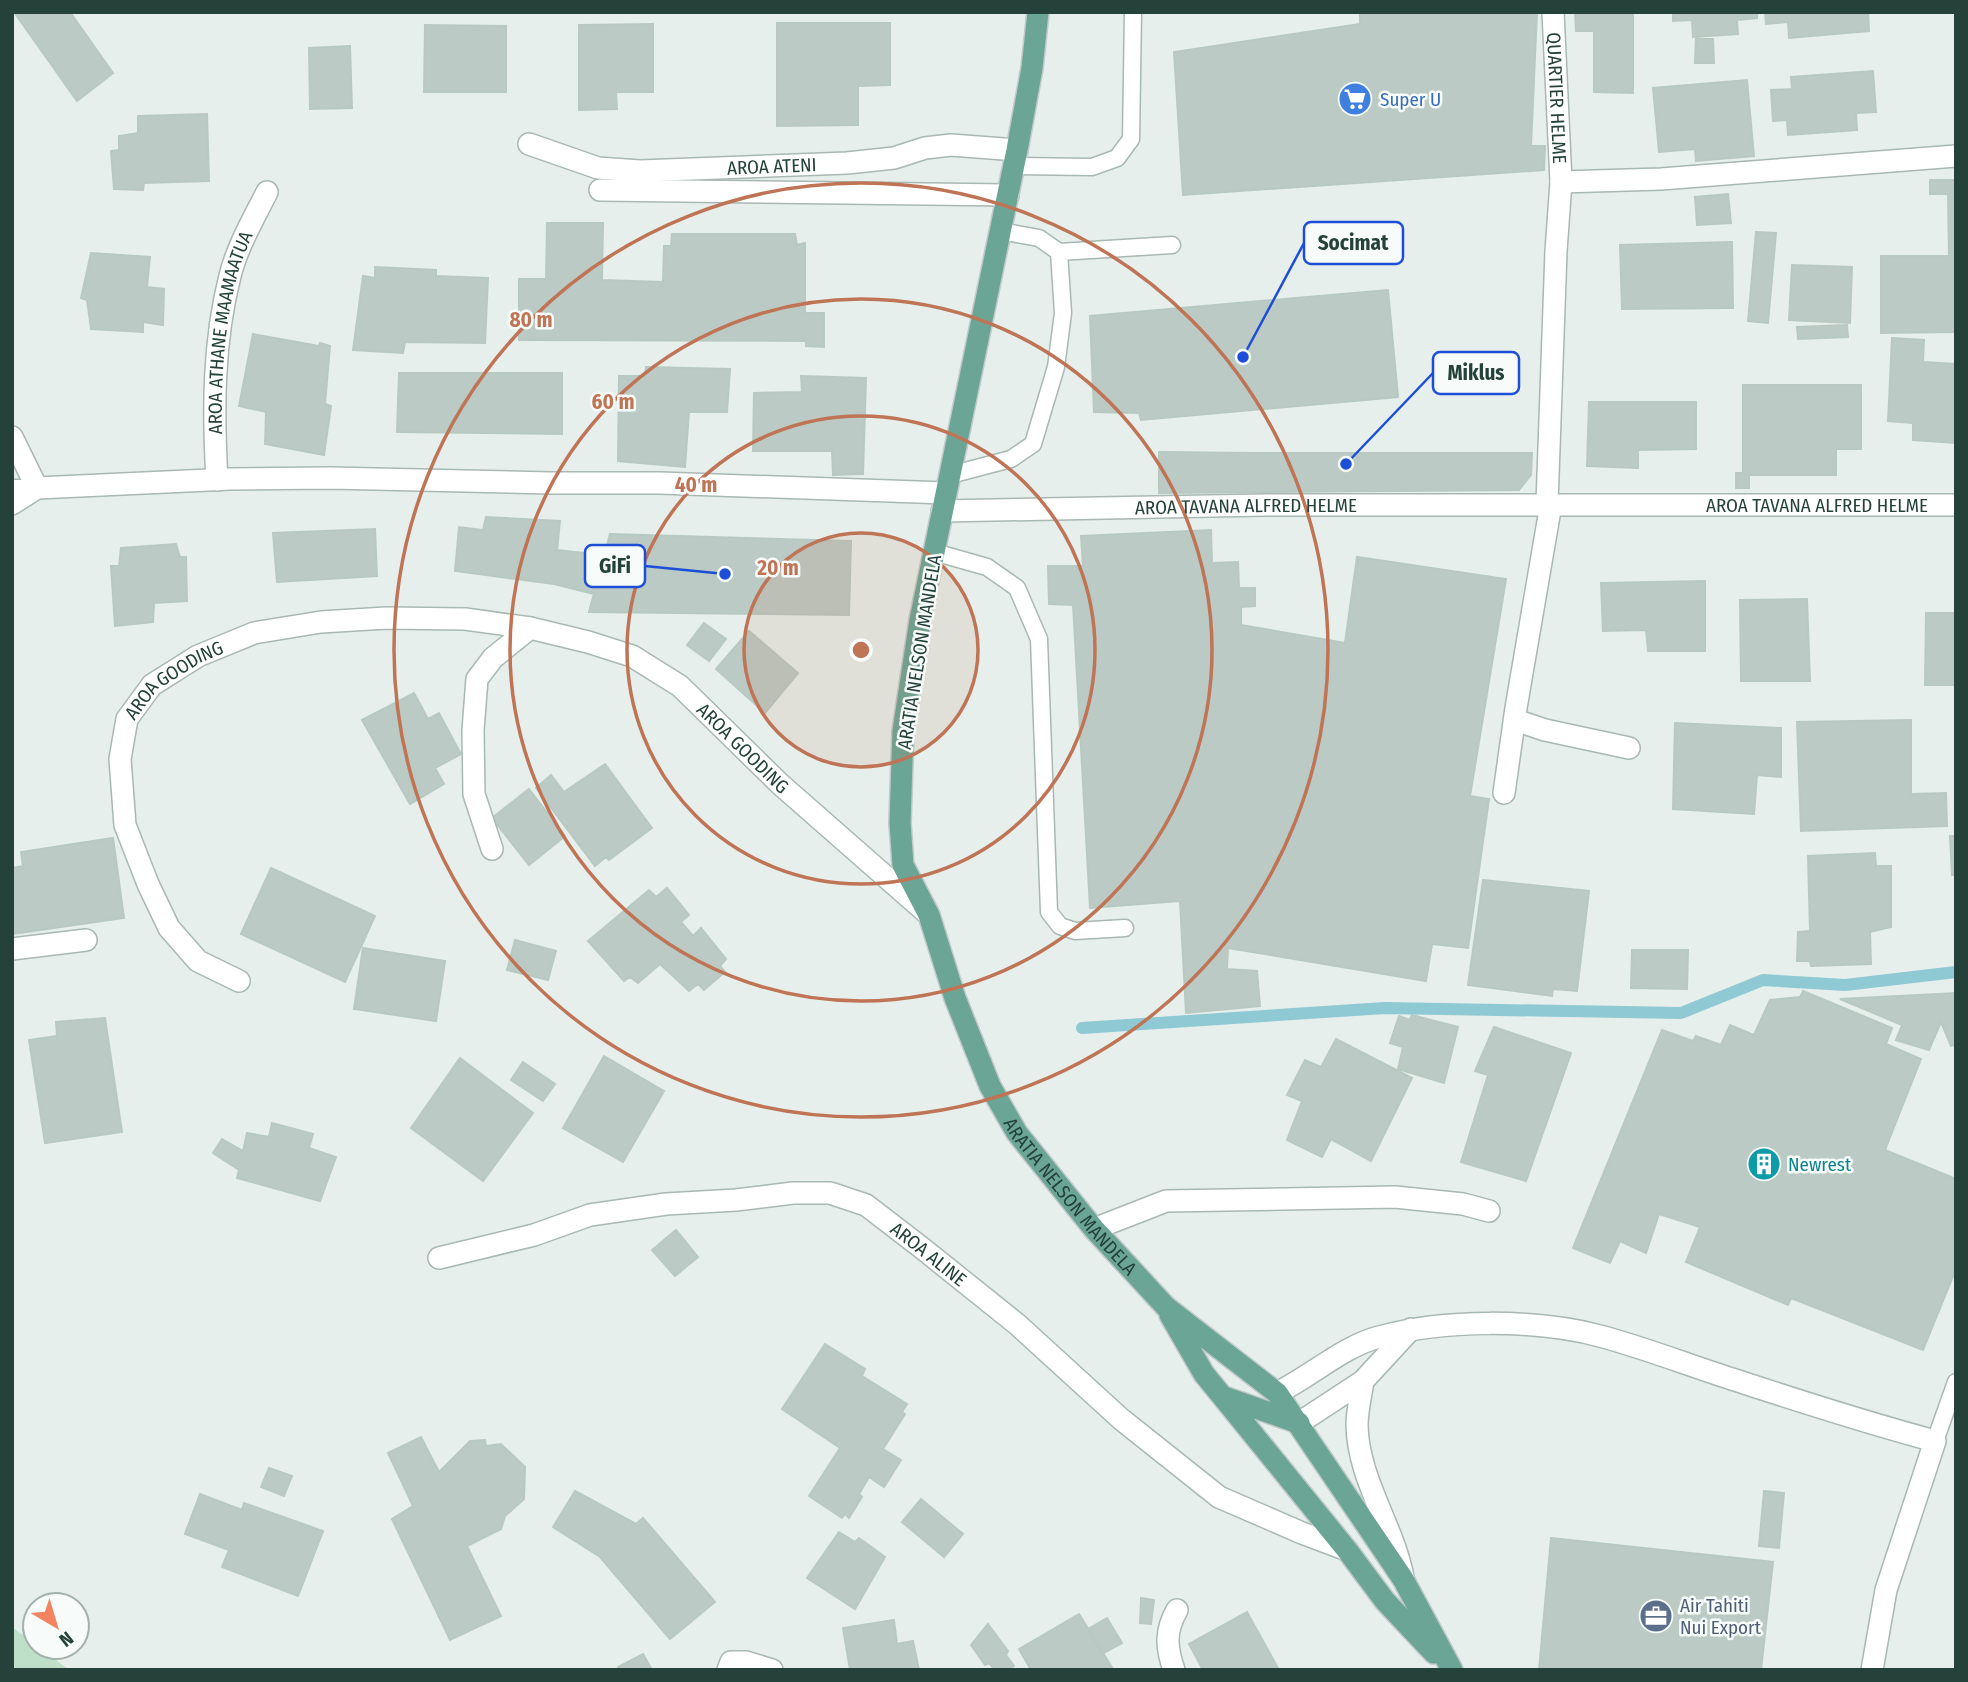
<svg xmlns="http://www.w3.org/2000/svg" width="1968" height="1682" font-family="'Fira Sans Condensed',sans-serif">
  <rect width="100%" height="100%" fill="#e6efeb"/>
  <path fill="#bfe0c8" d="M12 1627 35 1644V1647H39L69 1670H12Z"/>
  <g fill="none" stroke-linecap="round" stroke-linejoin="round">
    <path stroke="#8ec9d4" stroke-width="12" d="M1082 1028 1385 1008 1681 1013 1763 980 1845 985 1956 972"/>
  </g>
  <path fill="#bbcac4" stroke="#b8c9c2" stroke-width="2" d="M14 12H70L113 73 77 101Z
    M1360 12H1537L1531 146H1545L1544 170 1183 195 1174 52 1360 24Z
    M1575 12H1633V93L1594 92V31H1576Z
    M1673 12H1757V18L1737 20 1738 34 1693 37 1692 20 1673 21Z
    M1765 12H1868L1869 31 1789 38 1788 22 1766 24Z
    M777 23H890V85L858 86V125L777 126Z
    M653 24V92H616L617 109 579 110V25Z
    M425 25 506 26V92H424Z
    M1696 37 1713 39 1714 63H1695Z
    M350 46 352 108 310 109 309 48Z
    M1873 71 1876 112 1856 113 1857 130 1788 135 1787 120 1773 121 1771 90 1792 89 1791 77Z
    M1747 80 1754 156 1696 161 1695 149 1659 152 1653 88Z
    M207 114 209 181 144 183 143 190 114 189 111 151 119 150V136L138 133V116Z
    M1930 180H1956V332L1881 333V256H1949L1948 194H1930Z
    M1728 194 1731 223 1697 225 1695 197Z
    M547 223H603L602 280 663 282 664 246H671L672 234H795L797 245 805 243V313H824V347L806 346V341L519 340V279H546Z
    M1756 232 1776 233 1768 323 1748 321Z
    M1732 242 1733 308 1622 309 1620 245Z
    M91 253 150 257 147 287 164 289 163 325 143 322V332L91 329 87 300 81 298Z
    M1792 265 1852 267 1850 323 1789 320Z
    M375 267 436 270V276L488 278 485 343 405 342 403 353 353 350 363 276 375 278Z
    M1388 290 1398 397 1141 420 1139 413 1094 412 1090 316Z
    M1847 325 1848 337 1798 339 1797 327Z
    M253 334 319 346 320 343 330 346 325 404 331 406 324 455 265 444 266 412 239 406Z
    M1892 338 1924 340 1923 362 1956 364V443L1913 440V423L1888 421Z
    M646 367 730 369 727 412H689L685 467 618 461 619 376H645Z
    M399 373H562V434L397 432Z
    M801 376 866 378 863 474 833 475 832 451H753L754 393 802 392Z
    M1743 385H1861V449H1836V475H1749V488H1736V473H1743Z
    M1589 402H1696V449L1638 450V468L1587 466Z
    M1159 452 1255 453H1532L1531 475 1519 490 1159 493Z
    M486 517 560 521 557 550 604 555 594 594 554 584 455 571 459 527 483 530Z
    M375 529 377 576 277 582 273 533Z
    M1211 530 1212 563 1238 562 1239 588H1255V606L1241 607V625L1345 643 1357 557 1506 579 1470 796 1489 799 1468 948 1432 944 1426 981 1228 948 1227 969 1257 971 1260 1006 1186 1013 1180 901 1090 908 1073 605 1049 604 1048 566H1083L1081 536Z
    M610 534 851 541 849 615 589 612Z
    M176 544 180 557H186L187 601 154 603 153 622 115 626 111 566H119L121 548Z
    M1705 581V651H1648L1646 630 1603 631 1601 583Z
    M1807 599 1810 681H1741L1740 600Z
    M1926 613H1956V685H1925Z
    M704 623 726 639 709 661 687 645Z
    M749 631 798 673 765 713 716 669Z
    M414 693 428 719 439 713 461 754 435 768 444 784 410 804 362 720Z
    M1911 720V794L1946 793 1947 826 1801 831 1797 722Z
    M1675 723 1781 728V777L1757 775 1754 814 1673 809Z
    M605 764 652 828 609 860 606 857 595 866 536 788 551 775 564 792Z
    M529 789 565 836 529 865 492 818Z
    M1950 836H1956V875H1952Z
    M113 838 124 918 12 934V868L23 866 21 852Z
    M1875 853 1876 866H1891V927L1870 932 1871 964 1811 966 1810 961H1797L1798 932 1810 931 1808 856Z
    M271 868 375 916 345 982 241 934Z
    M1483 880 1589 891 1577 991 1553 989 1552 996 1468 985Z
    M667 888 689 915 681 922 693 936 701 928 726 959 720 966 725 972 704 990 698 984 689 991 660 964 638 983 630 977 624 981 588 941 649 890 656 897Z
    M515 940 556 951 548 980 507 970Z
    M363 948 445 961 436 1021 354 1009Z
    M1632 950H1688L1687 989 1631 988Z
    M1803 991 1892 1028 1886 1044 1921 1059 1885 1150 1956 1179V1269L1923 1350 1791 1298 1788 1305 1686 1262 1700 1227 1659 1214 1646 1253 1620 1241 1610 1263 1573 1248 1662 1030 1693 1041 1696 1036 1721 1045 1730 1025 1754 1035 1770 1000 1800 997Z
    M1956 993V1044L1951 1046 1941 1022 1929 1050 1896 1040 1902 1025 1840 999Z
    M1412 1015 1458 1027 1444 1083 1398 1069 1403 1047 1390 1043 1399 1016 1410 1020Z
    M105 1018 122 1132 45 1143 29 1040 57 1036 56 1022Z
    M1494 1027 1571 1053 1526 1181 1461 1162 1488 1075 1475 1071Z
    M1336 1039 1412 1078 1371 1161 1331 1139 1322 1157 1287 1140 1302 1101 1287 1095 1305 1060 1321 1067Z
    M604 1056 664 1091 623 1162 563 1128Z
    M460 1058 533 1113 483 1181 411 1128Z
    M523 1062 555 1084 543 1101 511 1080Z
    M272 1123 313 1134 309 1148 336 1157 320 1201 237 1178 239 1170 213 1153 222 1139 243 1151 247 1133 269 1137Z
    M676 1230 698 1257 675 1276 652 1250Z
    M825 1344 865 1369 862 1376 907 1404 902 1412 905 1414 883 1449 901 1460 884 1487 869 1477 859 1494 862 1497 849 1518 845 1514 842 1518 809 1496 840 1448 782 1409Z
    M421 1437 439 1472 470 1441 485 1440 486 1446 501 1444 525 1467 524 1499 505 1516 501 1529 467 1546 501 1616 450 1640 392 1519 413 1506 388 1453Z
    M269 1468 292 1476 284 1496 261 1487Z
    M575 1491 636 1524 643 1518 715 1602 670 1639 600 1557 553 1527Z
    M1764 1491 1784 1493 1779 1548 1759 1546Z
    M200 1494 242 1510 244 1503 323 1531 298 1596 222 1567 229 1550 185 1534Z
    M921 1499 963 1534 944 1557 902 1522Z
    M839 1532 855 1542 859 1538 885 1557 855 1609 807 1578Z
    M1551 1538 1773 1562 1761 1670H1539Z
    M1141 1598 1154 1600 1151 1624 1140 1623Z
    M1247 1612 1279 1670H1203L1189 1644Z
    M1079 1614 1113 1669 1031 1670 1019 1649Z
    M1107 1618 1122 1643 1102 1654 1088 1629Z
    M894 1620 897 1644 913 1641 919 1670H850L843 1628Z
    M988 1624 1008 1651 1006 1655 1014 1666 1008 1670H995L989 1663 985 1665 971 1645Z
    M643 1654 652 1670H620L618 1667Z"/>
  <g fill="none" stroke-linecap="round" stroke-linejoin="round">
    <defs>
      <path id="service" d="M1013 166 1092 167 1117 158 1131 139 1133 12
        M1059 252 1172 245
        M950 475 1011 459 1033 444 1056 367 1063 313 1059 252 1039 238 1000 231
        M12 488H37
        M934 552 987 567 1017 588 1039 639 1049 912 1060 926 1075 931 1125 928
        M1935 1441 1956 1382"/>
      <g id="minor">
        <path id="s1" d="M1553 12 1561 182"/>
        <path id="s2" d="M529 144 598 168 640 171 847 163 894 158 925 148 951 145 1017 150"/>
        <path d="M600 190 1008 195"/>
        <path d="M12 437 37 488"/>
        <path id="s3" d="M217 480C213 412 213 342 230 276 237 247 254 218 267 192"/>
        <path d="M37 488 230 479 330 478 550 483H660L946 493"/>
        <path d="M12 504 37 488"/>
        <path d="M1547 504 1556 251 1561 182 1661 179 1956 156"/>
        <path id="s4" d="M942 511 1265 505H1956"/>
        <path d="M1515 720 1545 730 1629 748"/>
        <path d="M1504 793 1516 708 1551 504"/>
        <path d="M492 849 474 794 473 730 477 679 493 658 530 628"/>
        <path d="M12 949 86 940"/>
        <path id="s5" d="M239 981 198 961 169 928 148 884 125 825 120 759 127 719 152 685 198 656 254 633 321 622 386 618 465 619 530 628 588 642 632 656 680 686 780 784 927 913"/>
        <path d="M1094 1229 1166 1201 1395 1197 1463 1204 1489 1211"/>
        <path id="s6" d="M439 1258 534 1235 590 1215 666 1204 736 1200 793 1193H830L866 1205 922 1248 1018 1325 1121 1419 1219 1497 1302 1533 1347 1550"/>
        <path d="M1363 1381C1361 1395 1357 1411 1357 1425 1358 1479 1393 1525 1403 1577"/>
        <path d="M1277 1393C1311 1376 1344 1346 1379 1337 1444 1319 1535 1319 1600 1336 1645 1348 1688 1365 1732 1379 1799 1401 1867 1423 1935 1441L1886 1590 1872 1670"/>
        <path d="M1299 1423 1363 1381 1411 1329"/>
        <path d="M728 1670 731 1662H746L772 1670"/>
        <path d="M1174 1670C1166 1647 1165 1631 1177 1610"/>
      </g>
      <g id="primary">
        <path id="s7" d="M1038 12 1032 68 1017 150 920 620 903 731 900 823 903 865 929 915 955 998 990 1086 1017 1133 1094 1229 1166 1307 1277 1393 1403 1579 1452 1670"/>
        <path d="M1170 1315 1204 1374 1222 1396 1347 1550 1385 1601 1434 1653"/>
        <path d="M1224 1397 1299 1423"/>
      </g>
    </defs>
    <use href="#service" stroke="#a8b8b2" stroke-width="19"/>
    <use href="#minor" stroke="#a8b8b2" stroke-width="24"/>
    <use href="#primary" stroke="#c2cac8" stroke-width="24"/>
    <use href="#service" stroke="#fff" stroke-width="16"/>
    <use href="#minor" stroke="#fff" stroke-width="21"/>
    <use href="#primary" stroke="#6aa596" stroke-width="21"/>
  </g>
  <circle cx="861" cy="650" r="117" fill="#c07456" fill-opacity=".12"/>
  <g fill="none" stroke="#c07456" stroke-width="3.5">
    <circle cx="861" cy="650" r="117"/>
    <circle cx="861" cy="650" r="234"/>
    <circle cx="861" cy="650" r="351"/>
    <circle cx="861" cy="650" r="467"/>
  </g>
  <defs>
    <symbol id="supermarket-disc" viewBox="-11 -11 22 22"><circle r="9.5" fill="#3f7fe0" stroke="#f7fbf9"/><path d="M-6-5.5h2.5l.6 2H6L4.5 2H-2.5L-4.4-4H-6ZM-1.5 3.2a1.3 1.3 0 1 0 .1 0ZM3 3.2a1.3 1.3 0 1 0 .1 0Z" fill="#fff"/></symbol>
    <symbol id="building-disc" viewBox="-11 -11 22 22"><circle r="9.5" fill="#0f9aa8" stroke="#f7fbf9"/><path d="M-4-6H4V6H1V3H-1V6H-4ZM-2.5-4.3h1.7v1.8h-1.7ZM.8-4.3h1.7v1.8H.8ZM-2.5-1h1.7V.8h-1.7ZM.8-1h1.7V.8H.8Z" fill="#fff"/></symbol>
    <symbol id="office-disc" viewBox="-11 -11 22 22"><circle r="9.5" fill="#5c6f8a" stroke="#f7fbf9"/><path d="M-6-3h4V-5.5h4V-3h4V5H-6ZM-1-4.5V-3h2v-1.5ZM-6 0V1H6V0Z" fill="#fff"/></symbol>
  </defs>
  <g fill-rule="evenodd">
    <use href="#supermarket-disc" x="1336" y="80" width="38" height="38"/>
    <use href="#building-disc" x="1745" y="1145" width="38" height="38"/>
    <use href="#office-disc" x="1637" y="1597" width="38" height="38"/>
  </g>
  <g text-anchor="middle" stroke-width="5" stroke-linejoin="round" paint-order="stroke">
    <g font-size="19" fill="#24423a" stroke="#f7fbf9">
      <text dy="7" stroke="none"><textPath href="#s1" startOffset="86">QUARTIER HELME</textPath></text>
      <text dy="7" stroke="none"><textPath href="#s2" startOffset="247">AROA ATENI</textPath></text>
      <text dy="7" stroke="none"><textPath href="#s3" startOffset="149">AROA ATHANE MAAMAATUA</textPath></text>
      <text dy="7" stroke="none"><textPath href="#s4" startOffset="875">AROA TAVANA ALFRED HELME</textPath></text>
      <text dy="7" stroke="none"><textPath href="#s4" startOffset="304">AROA TAVANA ALFRED HELME</textPath></text>
      <text transform="translate(919 652) rotate(-81)" y="7">ARATIA NELSON MANDELA</text>
      <text dy="7" stroke="none"><textPath href="#s5" startOffset="371">AROA GOODING</textPath></text>
      <text dy="7" stroke="none"><textPath href="#s5" startOffset="994">AROA GOODING</textPath></text>
      <text dy="7" stroke="none"><textPath href="#s7" startOffset="1241">ARATIA NELSON MANDELA</textPath></text>
      <text dy="7" stroke="none"><textPath href="#s6" startOffset="516">AROA ALINE</textPath></text>
    </g>
    <g font-size="19" fill="#366cbe" stroke="#f7fbf9" text-anchor="start">
      <text x="1380" y="106">Super U</text>
    </g>
    <g font-size="19" fill="#0d838f" stroke="#f7fbf9" text-anchor="start">
      <text x="1788" y="1171">Newrest</text>
    </g>
    <g font-size="19" fill="#4e5e75" stroke="#f7fbf9" text-anchor="start">
      <text x="1680" y="1612">Air Tahiti<tspan x="1680" dy="22">Nui Export</tspan></text>
    </g>
  </g>
  <circle cx="861" cy="650" r="10" fill="#c07456" stroke="#f7fbf9" stroke-width="3.5"/>
  <g font-size="21" text-anchor="middle" font-weight="bold" fill="#c07456" stroke="#f7fbf9" stroke-width="5" stroke-linejoin="round" paint-order="stroke">
    <text x="531" y="327">80 m</text>
    <text x="613" y="409">60 m</text>
    <text x="696" y="492">40 m</text>
    <text x="778" y="575">20 m</text>
  </g>
  <path fill="none" stroke="#1d4ed8" stroke-width="2.5" d="M1243 357L1304 243M1346 464L1433 373M725 574L645 566"/>
  <g fill="#1d4ed8" stroke="#f7fbf9" stroke-width="2.5">
    <circle cx="1243" cy="357" r="7"/>
    <circle cx="1346" cy="464" r="7"/>
    <circle cx="725" cy="574" r="7"/>
  </g>
  <g fill="#f7fbf9" stroke="#1d4ed8" stroke-width="2.5">
    <rect x="1304" y="222" width="99" height="42" rx="7"/>
    <rect x="1433" y="352" width="86" height="42" rx="7"/>
    <rect x="585" y="545" width="60" height="42" rx="7"/>
  </g>
  <g font-size="21" text-anchor="middle" font-weight="bold" fill="#24423a">
    <text x="1353" y="250">Socimat</text>
    <text x="1476" y="380">Miklus</text>
    <text x="615" y="573">GiFi</text>
  </g>
  <rect width="1968" height="1682" fill="none" stroke="#24423a" stroke-width="28"/>
  <g transform="translate(56 1626) rotate(142)"><circle r="33" fill="#f7fbf9" stroke="#a3b1ad" stroke-width="2"/>
  <path d="M0-5L12 26L0 18L-12 26Z" fill="#f4845f"/>
  <text y="-10" font-size="19" font-weight="bold" text-anchor="middle" fill="#24423a">N</text>
  </g>
</svg>
